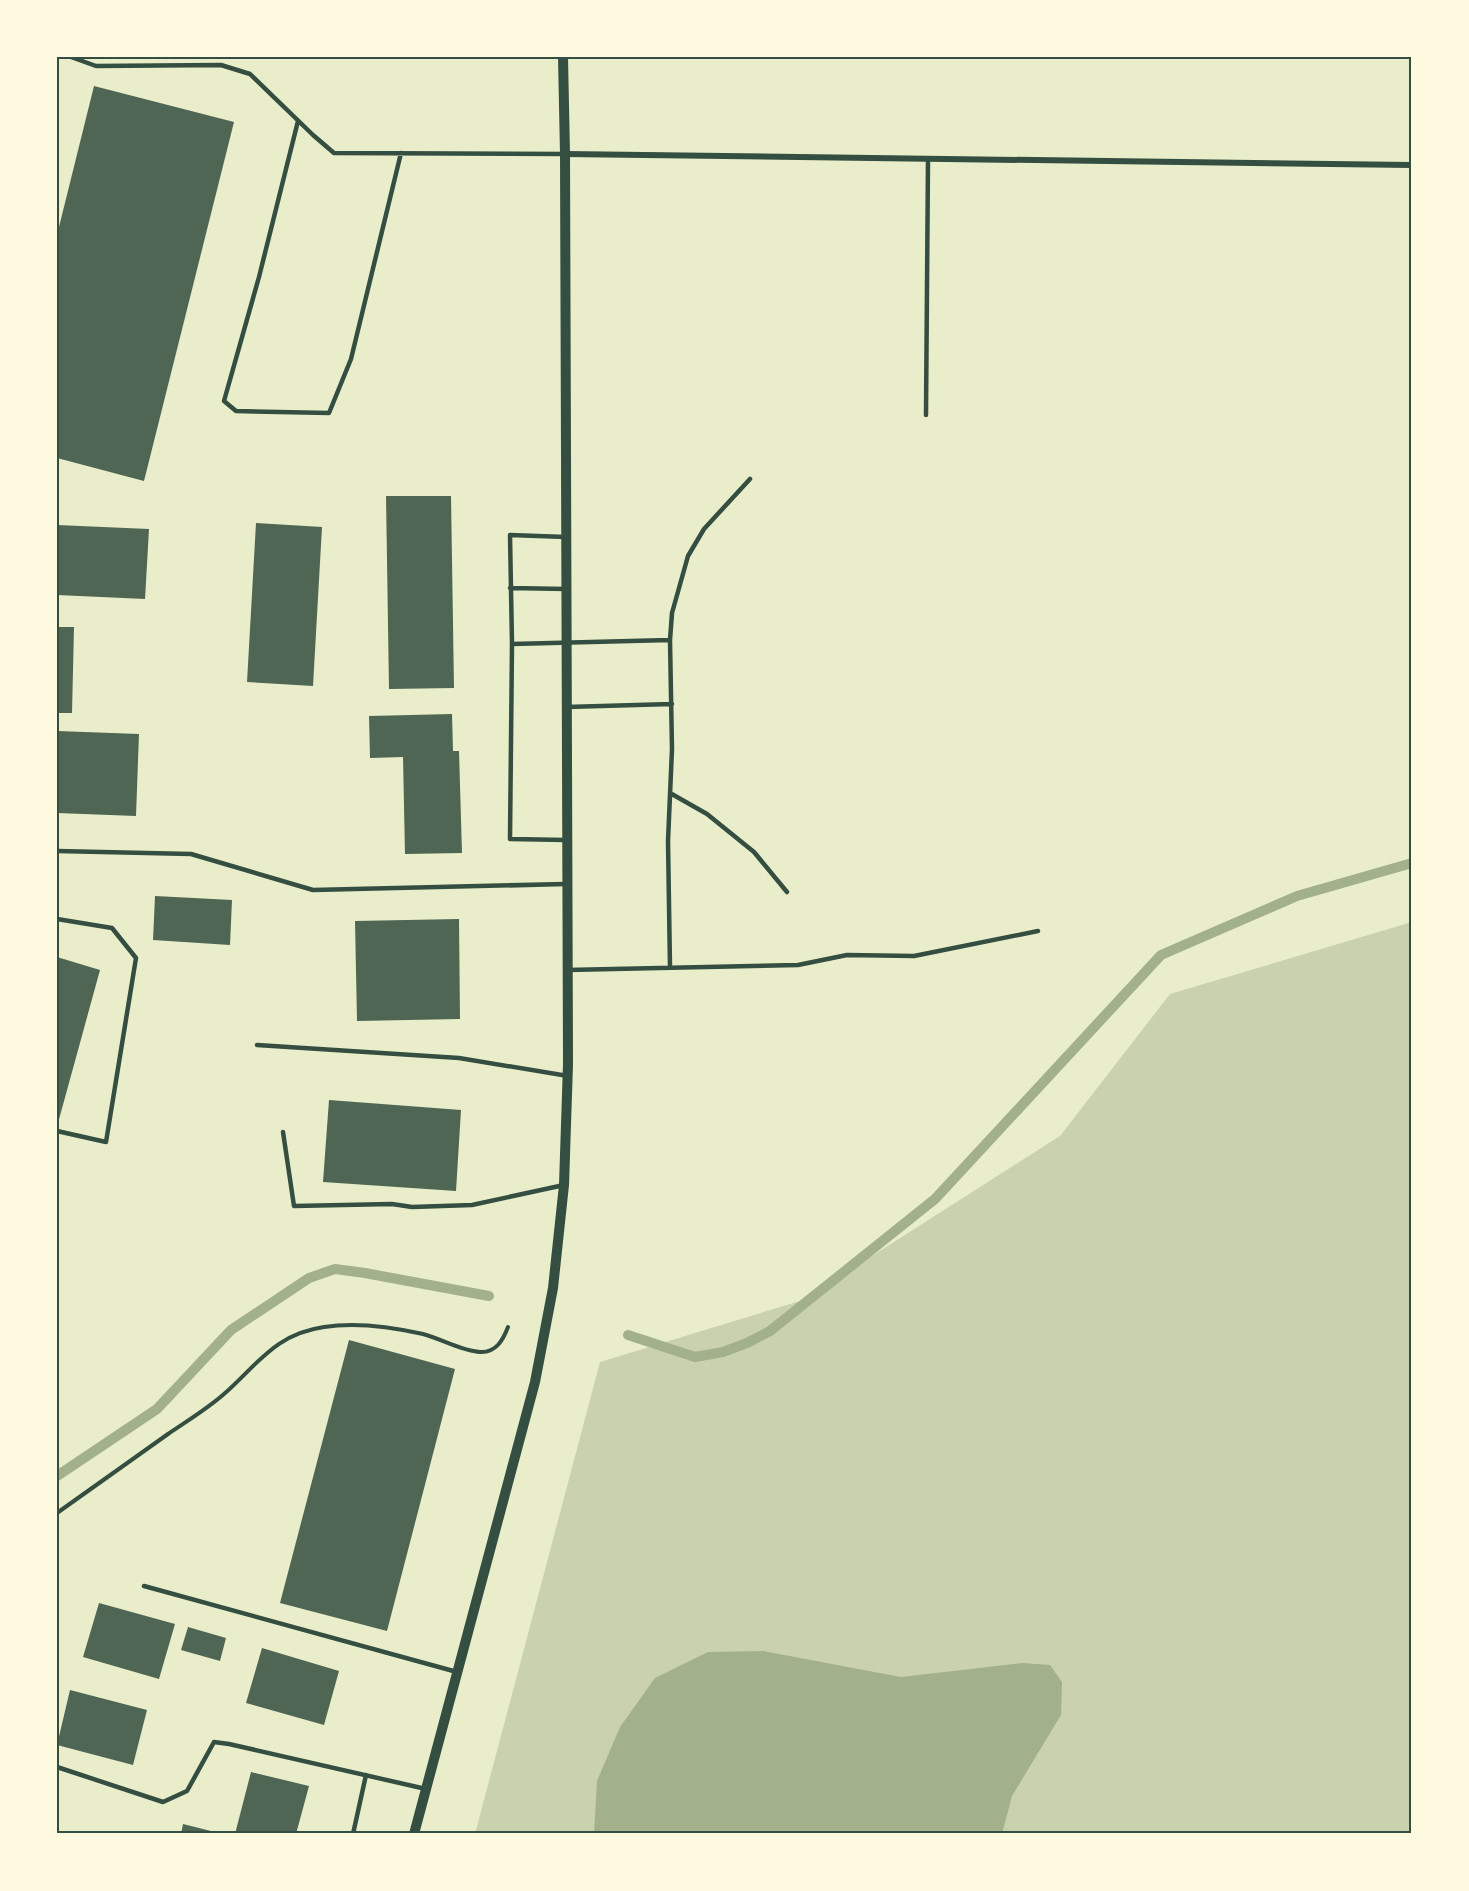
<svg xmlns="http://www.w3.org/2000/svg" width="1469" height="1891" font-family="Spectral,serif">
  <rect width="100%" height="100%" fill="#e9edc9"/>
  <path fill="#cad2ad" d="M1412 922V1834H475L600 1362 803 1300 1060 1136 1170 994Z"/>
  <path fill="#a3b18a" d="M763 1651 901 1677 1023 1663 1050 1665 1062 1682 1061 1715 1012 1796 1002 1834H594L597 1781 620 1727 655 1678 708 1652Z"/>
  <g fill="none" stroke-linecap="round" stroke-linejoin="round">
    <path stroke="#a3b18a" stroke-width="10" d="M628 1335 695 1357 723 1352 747 1343 770 1331 935 1199 1161 955 1297 896 1412 863
      M57 1476 157 1409 231 1330 309 1278 335 1269 365 1273 489 1296"/>
  </g>
  <path fill="#4f6655" d="M94 86 234 122 144 481 57 458V235Z
    M386 496H451L454 688 389 689Z
    M256 523 322 527 313 686 247 682Z
    M57 525 149 529 145 599 57 595Z
    M57 627H74L72 713H57Z
    M452 714 453 751H459L462 853 405 854 403 757 370 758 369 716Z
    M57 731 139 734 136 816 57 813Z
    M155 896 232 900 230 945 153 940Z
    M459 919 460 1019 357 1021 355 921Z
    M57 957 100 970 58 1123 57 1122Z
    M329 1100 461 1110 456 1191 323 1182Z
    M349 1340 455 1369 387 1631 280 1603Z
    M99 1603 175 1624 159 1679 83 1657Z
    M188 1627 226 1638 220 1661 181 1650Z
    M262 1648 339 1671 324 1725 246 1703Z
    M70 1690 147 1710 133 1765 57 1745Z
    M251 1772 309 1786 296 1834H235Z
    M183 1824 219 1833 218 1834H181Z"/>
  <g fill="none" stroke-linecap="round" stroke-linejoin="round">
    <path stroke="#344e41" stroke-width="4" d="M57 1513C94 1487 131 1460 168 1434 187 1421 207 1409 224 1394 258 1364 275 1334 324 1327 355 1322 392 1327 423 1334 442 1339 461 1351 480 1352 496 1353 503 1340 508 1327"/>
    <path stroke="#344e41" stroke-width="4.5" d="M71 57 96 66 221 65 250 74 313 135 334 153 565 154
      M298 121 259 277 224 401 236 411 329 413 351 359 401 153
      M926 415 928 159
      M566 537 510 535 512 644 510 839 566 840
      M510 588 566 589
      M512 644 670 640
      M566 707 672 704
      M670 793 707 814 754 852 787 892
      M57 851 191 854 313 890 566 884
      M57 919 112 928 136 958 106 1142 57 1131
      M670 968 668 841 672 749 670 640 672 613 688 556 704 529 750 479
      M567 970 798 965 847 955 914 956 1038 931
      M257 1045 459 1058 568 1076
      M283 1132 294 1206 392 1204 412 1207 472 1205 564 1185
      M144 1586 457 1672
      M57 1767 163 1802 187 1791 214 1742 229 1744 426 1789
      M353 1834 366 1775"/>
    <path stroke="#344e41" stroke-width="6" d="M565 154 1412 165"/>
    <path stroke="#344e41" stroke-width="10" d="M414 1834 535 1382 553 1288 564 1185 568 1064 565 154 563 57"/>
  </g>
  <rect width="1469" height="1891" fill="none" stroke="#fefae0" stroke-width="117"/>
  <rect x="58" y="58" width="1352" height="1774" fill="none" stroke="#344e41" stroke-width="2"/>
</svg>
